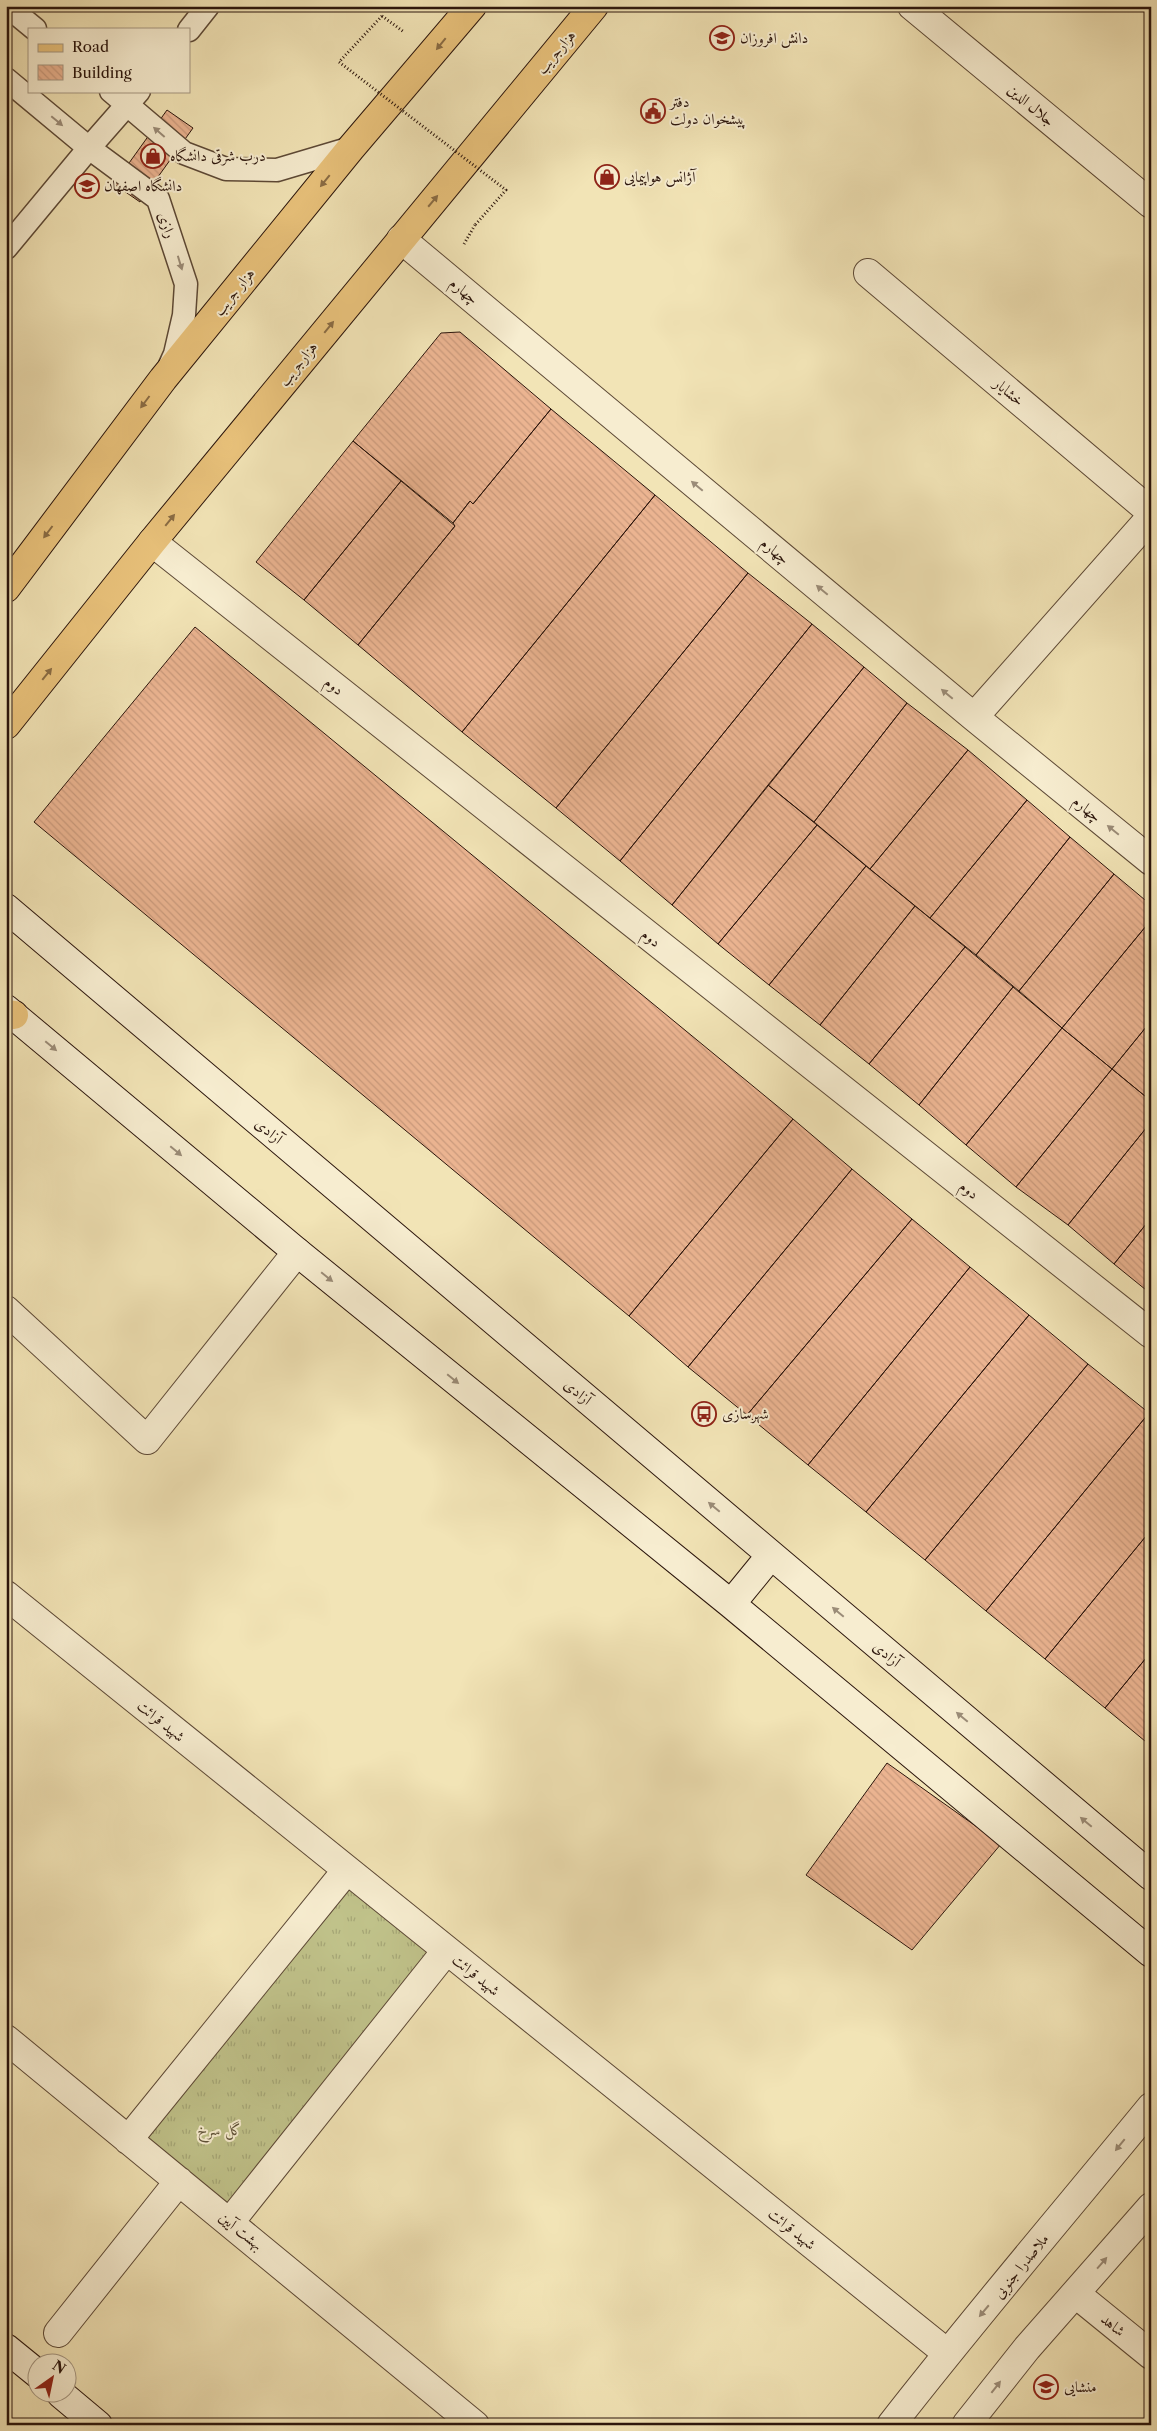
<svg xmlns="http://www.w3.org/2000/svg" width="1157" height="2431" font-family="'Libre Caslon Text',Amiri,serif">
  <defs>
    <pattern id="grass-tufts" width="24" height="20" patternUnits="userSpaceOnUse" patternTransform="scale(1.25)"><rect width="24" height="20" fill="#c0c28a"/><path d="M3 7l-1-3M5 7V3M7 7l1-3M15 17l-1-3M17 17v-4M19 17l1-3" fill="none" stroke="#a5a676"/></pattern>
    <pattern id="building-back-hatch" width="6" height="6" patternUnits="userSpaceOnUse" patternTransform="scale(1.25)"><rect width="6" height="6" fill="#ebb491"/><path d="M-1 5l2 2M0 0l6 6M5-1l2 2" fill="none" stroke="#ca9a7c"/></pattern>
  </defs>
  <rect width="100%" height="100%" fill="#f2e4b6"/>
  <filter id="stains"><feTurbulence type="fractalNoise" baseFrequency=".004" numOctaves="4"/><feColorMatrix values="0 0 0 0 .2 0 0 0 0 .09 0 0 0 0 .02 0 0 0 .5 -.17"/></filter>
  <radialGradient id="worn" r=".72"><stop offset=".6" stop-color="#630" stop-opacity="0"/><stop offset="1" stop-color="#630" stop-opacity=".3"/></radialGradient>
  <path fill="url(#grass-tufts)" stroke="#766c4b" d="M346 1871 446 1951 230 2222 128 2140Z"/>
  <path fill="url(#building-back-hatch)" stroke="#2b150c" d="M167 110 193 128 140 202 114 184Z
    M460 332 551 409 473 504 470 501 453 523 353 441 441 333Z
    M551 409 655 495 462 732 358 645 455 526 453 523 470 501 473 504Z
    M353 441 401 481 304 600 256 562Z
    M401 481 455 526 358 645 304 600Z
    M655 495 748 573 556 808 462 732Z
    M748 573 812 624 620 861 556 808Z
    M812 624 864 667 672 905 620 861Z
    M195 627 793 1119 629 1316 34 822Z
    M864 667 907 703 814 822 768 785Z
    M907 703 968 750 870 869 814 822Z
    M968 750 1027 800 930 918 870 869Z
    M768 785 817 825 718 944 672 905Z
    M1027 800 1070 837 976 955 930 918Z
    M817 825 866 866 769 985 718 944Z
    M1070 837 1114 874 1019 991 976 955Z
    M866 866 915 906 820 1025 769 985Z
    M1114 874 1151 905V920L1062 1028 1019 991Z
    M915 906 965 947 869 1064 820 1025Z
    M1151 920V1021L1112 1069 1062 1028Z
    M965 947 1013 987 919 1105 869 1064Z
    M1013 987 1062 1028 966 1145 919 1105Z
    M1151 1021V1101L1112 1069Z
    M1062 1028 1112 1069 1016 1187 966 1145Z
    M1112 1069 1151 1101V1122L1068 1225 1016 1187Z
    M793 1119 852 1169 688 1367 629 1316Z
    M1151 1122V1218L1114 1264 1068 1225Z
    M852 1169 912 1219 747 1415 688 1367Z
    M1151 1218V1294L1114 1264Z
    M912 1219 970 1267 808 1465 747 1415Z
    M970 1267 1029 1315 866 1512 808 1465Z
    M1029 1315 1088 1364 925 1560 866 1512Z
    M1088 1364 1149 1413 986 1611 925 1560Z
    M1149 1413 1151 1415V1530L1045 1659 986 1611Z
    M1151 1530V1652L1105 1708 1045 1659Z
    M1151 1652V1746L1105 1708Z
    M887 1763 1001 1844 912 1950 806 1875Z"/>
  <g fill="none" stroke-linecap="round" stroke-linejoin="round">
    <defs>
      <path id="service" d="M7 6 35 29
        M189 30 208 6
        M6 79 89 148 158 199 186 284 184 315 175 354 170 365
        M111 91 184 153 226 169 277 170 351 148
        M6 248 89 148 139 91"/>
      <path id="minor" d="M912 6 1151 204
        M401 239 974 717 1151 861
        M868 273 1151 512
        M152 542 1151 1334
        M974 717 1151 517
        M6 1310 147 1440 297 1252
        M6 1595 947 2353
        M6 2039 475 2425
        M128 2140 346 1871
        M230 2222 446 1951
        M1076 2294 1151 2355
        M58 2333 179 2181"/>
      <path id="tertiary" d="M891 2425C975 2317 1064 2213 1151 2107
        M966 2425 1027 2348 1151 2207"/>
      <path id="secondary" d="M6 908 1151 1876
        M6 1009 297 1252 731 1604 1151 1953
        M731 1604 771 1555
        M6 2348 38 2374
        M61 2394 98 2425"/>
      <path id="primary" d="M6 588 163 379 351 148 472 6
        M6 725 152 542 594 6
        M6 1014 14 1015"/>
    </defs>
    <use href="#service" stroke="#5d4936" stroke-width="25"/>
    <use href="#minor" stroke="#5d4936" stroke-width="30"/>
    <use href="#tertiary" stroke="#5d4936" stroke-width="30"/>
    <use href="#secondary" stroke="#2b150c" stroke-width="30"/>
    <use href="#primary" stroke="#2b150c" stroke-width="30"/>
    <path stroke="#2b150c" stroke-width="3" stroke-dasharray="1 2.5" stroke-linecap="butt" d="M382 16 404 32
      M464 244 475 225"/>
    <use href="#service" stroke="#f7edd0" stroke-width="22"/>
    <use href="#minor" stroke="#f7edd0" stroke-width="28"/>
    <use href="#tertiary" stroke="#f7edd0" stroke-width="28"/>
    <use href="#secondary" stroke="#f7edd0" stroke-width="28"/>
    <use href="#primary" stroke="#e9c27b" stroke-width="28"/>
    <path stroke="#2b150c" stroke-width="3" stroke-dasharray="1 2.5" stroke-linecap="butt" d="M382 16 339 62 506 190 475 225"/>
  </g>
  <defs><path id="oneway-solid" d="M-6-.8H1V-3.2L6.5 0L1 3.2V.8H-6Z" transform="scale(1.25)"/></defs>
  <g fill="#8a6c44">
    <use href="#oneway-solid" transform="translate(441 44) rotate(129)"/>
    <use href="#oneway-solid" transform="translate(325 181) rotate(129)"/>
    <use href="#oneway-solid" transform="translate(433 201) rotate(-50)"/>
    <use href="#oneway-solid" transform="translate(329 327) rotate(-51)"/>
    <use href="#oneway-solid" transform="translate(145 402) rotate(127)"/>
    <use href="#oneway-solid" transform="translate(170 520) rotate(-51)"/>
    <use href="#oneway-solid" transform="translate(48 532) rotate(127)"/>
    <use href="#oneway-solid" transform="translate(47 674) rotate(-51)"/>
  </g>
  <g fill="#9b8c78">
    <use href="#oneway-solid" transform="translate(57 121) rotate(40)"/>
    <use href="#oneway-solid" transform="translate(159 132) rotate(-139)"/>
    <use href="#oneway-solid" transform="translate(180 263) rotate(73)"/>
    <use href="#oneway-solid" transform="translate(697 486) rotate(-140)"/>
    <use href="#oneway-solid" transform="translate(822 590) rotate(-140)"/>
    <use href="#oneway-solid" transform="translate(947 694) rotate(-140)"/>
    <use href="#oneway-solid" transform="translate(1113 830) rotate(-141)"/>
    <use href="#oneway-solid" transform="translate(51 1046) rotate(40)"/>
    <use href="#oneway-solid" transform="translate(176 1151) rotate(40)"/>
    <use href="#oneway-solid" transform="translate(327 1277) rotate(39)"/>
    <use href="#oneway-solid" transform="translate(453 1379) rotate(39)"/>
    <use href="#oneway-solid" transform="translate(714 1507) rotate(-140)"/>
    <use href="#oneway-solid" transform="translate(838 1612) rotate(-140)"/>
    <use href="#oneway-solid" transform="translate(962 1717) rotate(-140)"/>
    <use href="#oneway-solid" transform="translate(1086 1822) rotate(-140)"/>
    <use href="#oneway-solid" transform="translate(1120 2145) rotate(129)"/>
    <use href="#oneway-solid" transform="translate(1102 2263) rotate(-49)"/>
    <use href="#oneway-solid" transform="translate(984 2311) rotate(130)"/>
    <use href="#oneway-solid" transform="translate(996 2387) rotate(-52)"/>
  </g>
  <defs>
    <symbol id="school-ring" viewBox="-11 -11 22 22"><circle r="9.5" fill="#f7edd0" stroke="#8f2418" stroke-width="1.5"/><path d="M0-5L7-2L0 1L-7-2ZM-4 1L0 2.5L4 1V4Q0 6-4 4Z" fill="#8f2418"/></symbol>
    <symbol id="civic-ring" viewBox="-11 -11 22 22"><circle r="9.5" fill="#f7edd0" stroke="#8f2418" stroke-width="1.5"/><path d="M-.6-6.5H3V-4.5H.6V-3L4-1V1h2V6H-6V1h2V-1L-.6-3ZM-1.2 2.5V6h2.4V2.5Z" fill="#8f2418"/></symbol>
    <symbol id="shop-ring" viewBox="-11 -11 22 22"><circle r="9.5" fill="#f7edd0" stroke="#8f2418" stroke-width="1.5"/><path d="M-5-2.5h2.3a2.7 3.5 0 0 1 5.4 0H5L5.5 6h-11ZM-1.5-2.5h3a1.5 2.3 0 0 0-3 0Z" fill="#8f2418"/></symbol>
    <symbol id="university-ring" viewBox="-11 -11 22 22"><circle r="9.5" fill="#f7edd0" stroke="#8f2418" stroke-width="1.5"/><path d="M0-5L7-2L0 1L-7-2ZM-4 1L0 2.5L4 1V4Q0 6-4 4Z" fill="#8f2418"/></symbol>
    <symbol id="bus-ring" viewBox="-11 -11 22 22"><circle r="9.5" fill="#f7edd0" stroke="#8f2418" stroke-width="1.5"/><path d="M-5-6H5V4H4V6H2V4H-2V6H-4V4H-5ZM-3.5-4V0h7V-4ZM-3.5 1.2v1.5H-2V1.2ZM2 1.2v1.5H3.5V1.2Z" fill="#8f2418"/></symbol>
  </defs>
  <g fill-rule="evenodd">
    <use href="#school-ring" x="708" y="24" width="28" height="28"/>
    <use href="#civic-ring" x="639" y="97" width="28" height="28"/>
    <use href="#shop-ring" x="139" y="142" width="28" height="28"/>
    <use href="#shop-ring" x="593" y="163" width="28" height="28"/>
    <use href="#university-ring" x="73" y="172" width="28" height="28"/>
    <use href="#bus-ring" x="690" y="1400" width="28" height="28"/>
    <use href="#school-ring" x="1032" y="2373" width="28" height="28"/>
  </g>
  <g text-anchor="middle" stroke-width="4" stroke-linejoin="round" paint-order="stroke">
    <g font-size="15" fill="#2b150c" stroke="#f7edd0" text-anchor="start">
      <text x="740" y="43">دانش افروزان</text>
      <text x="670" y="107">دفتر<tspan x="670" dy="17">پیشخوان دولت</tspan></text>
      <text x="170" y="161">درب شرقی دانشگاه</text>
      <text x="624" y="182">آژانس هواپیمایی</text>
      <text x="104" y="191">دانشگاه اصفهان</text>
      <text x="722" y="1419">شهرسازی</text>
      <text x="1064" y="2392">منشایی</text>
    </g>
    <g font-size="15" fill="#2b150c" stroke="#f7edd0">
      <text transform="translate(556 52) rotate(-50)" y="5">هزارجریب</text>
      <text transform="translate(1031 105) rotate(40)" y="5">جلال الدین</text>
      <text transform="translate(167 225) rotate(71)" y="5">رازی</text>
      <text transform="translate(464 291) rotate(40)" y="5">چهارم</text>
      <text transform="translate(234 292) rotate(-51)" y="5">هزار جریب</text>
      <text transform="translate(298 364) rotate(-51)" y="5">هزارجریب</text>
      <text transform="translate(1009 392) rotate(40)" y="5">خشایار</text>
      <text transform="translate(775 551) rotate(40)" y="5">چهارم</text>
      <text transform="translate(334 686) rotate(38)" y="5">دوم</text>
      <text transform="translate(1087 809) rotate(39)" y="5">چهارم</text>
      <text transform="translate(651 938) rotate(38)" y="5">دوم</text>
      <text transform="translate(269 1131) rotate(40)" y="5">آزادی</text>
      <text transform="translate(969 1190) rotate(38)" y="5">دوم</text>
      <text transform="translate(578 1392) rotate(40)" y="5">آزادی</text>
      <text transform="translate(887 1654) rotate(40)" y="5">آزادی</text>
      <text transform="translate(161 1721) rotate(39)" y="5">شهید قرائت</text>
      <text transform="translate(476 1975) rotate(39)" y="5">شهید قرائت</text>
      <text transform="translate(792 2229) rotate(39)" y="5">شهید قرائت</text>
      <text transform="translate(241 2231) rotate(39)" y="5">بهشت آیین</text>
      <text transform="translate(1021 2266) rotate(-51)" y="5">ملاصدرا جنوبی</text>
      <text transform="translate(1113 2325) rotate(39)" y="5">شاهد</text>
    </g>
    <g font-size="15" font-style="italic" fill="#5f5238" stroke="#f7edd0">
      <text x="220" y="2135">گل سرخ</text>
    </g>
  </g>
  <rect width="1157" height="2431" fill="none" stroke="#f2e4b6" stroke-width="25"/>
  <rect x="8" y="8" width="1142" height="2416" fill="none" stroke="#2b150c" stroke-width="2.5"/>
  <rect x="12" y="12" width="1132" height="2406" fill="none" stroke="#2b150c"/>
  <rect x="28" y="28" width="162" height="65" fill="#f7edd0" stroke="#a59782"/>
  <rect x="38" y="44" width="25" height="8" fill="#e9c27b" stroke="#a59782"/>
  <text x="72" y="52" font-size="15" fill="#2b150c">Road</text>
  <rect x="38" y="65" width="25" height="15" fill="url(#building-back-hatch)" stroke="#a59782"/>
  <text x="72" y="78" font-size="15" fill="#2b150c">Building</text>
  <g transform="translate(52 2378) rotate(33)"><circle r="24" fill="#f7edd0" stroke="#a59782"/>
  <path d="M0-4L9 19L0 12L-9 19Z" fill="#8f2418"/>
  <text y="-8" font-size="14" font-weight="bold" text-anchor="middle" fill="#2b150c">N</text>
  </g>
  <rect width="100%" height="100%" filter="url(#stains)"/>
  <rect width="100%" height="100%" fill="url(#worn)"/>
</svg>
